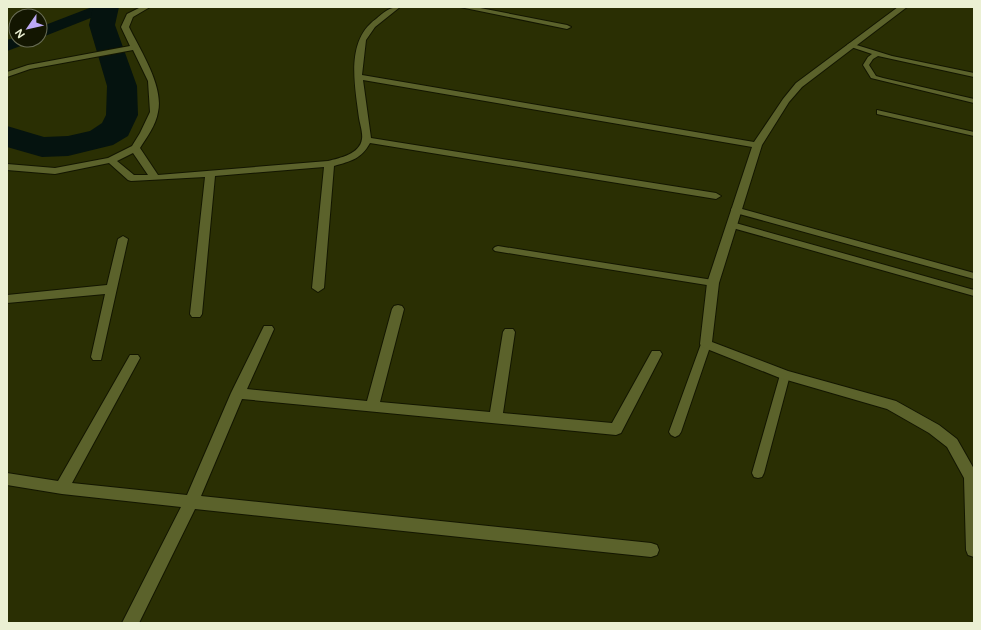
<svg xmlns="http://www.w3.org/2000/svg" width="981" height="630" font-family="Figtree,sans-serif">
  <rect width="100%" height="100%" fill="#2a2f03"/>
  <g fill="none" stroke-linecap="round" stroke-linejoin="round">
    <path fill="#05130f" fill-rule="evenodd" d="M92 7H114L111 10 40 38V27Z
      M16 37V40H31L29 43 7 51V40Z"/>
    <path fill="#05130f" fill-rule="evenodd" d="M93 7H119L115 25 137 86 138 115 128 136 113 145 68 156 42 157 7 147V126L44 137 68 136 90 131 102 123 106 115 107 86 89 25Z"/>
    <defs>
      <path id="lane" d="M850 43 892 56 974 73V77L878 56 873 59 869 65 876 76 883 78 974 99V103L871 78 863 65 868 57 872 54 848 46 847 45Z
        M877 110 974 132V136L877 114Z
        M735 207 974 273V279L732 212 731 210 732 208Z
        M732 222 974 290V296L729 227 728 225Z
        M498 246 713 280 718 283 713 286 495 251 493 249 495 247Z
        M706 340 710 341 711 344 681 432 679 435 675 437 671 435 669 432 701 344 702 341Z
        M785 371 789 372 790 375 764 473 762 477 758 478 754 477 752 473 780 375 781 372Z"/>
      <path id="street" d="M141 7H150L133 17 129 27C140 50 164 86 158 112 156 125 147 137 140 148L158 175 328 161C340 158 360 154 362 139 363 133 360 124 359 118 355 86 345 41 376 19 384 12 389 7 400 7L375 27 366 40 362 75 754 142 783 99 796 83 898 7H907L802 87 789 102 762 145 719 283 712 342 788 371 896 401 939 425 957 439 974 469V557L968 555 966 550 964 478 947 447 929 433 887 409 780 378 702 347 700 344 707 283 752 147 363 80 371 138 716 193 721 196 716 199 370 143C361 159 351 161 334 166L324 288 318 292 312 288 324 167 215 176 202 314 200 317H192L190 314 205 177 131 181 128 180 109 163 55 174 7 170V164L55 168 108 158 132 146 140 133 150 112 148 81 133 50 30 69 7 77V72L28 65 130 46 121 27 127 14ZM133 153 148 175H134L117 161Z
        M460 7H475L567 25 571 27 567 29Z
        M123 236 128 239 101 360H93L91 357 105 294 7 303V295L107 285 118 239Z
        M398 305 402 306 404 309 380 402 490 412 503 332 505 329H513L515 332 503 413 612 423 652 351H660L662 354 621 433 616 435 242 399 201 496 651 543 657 545 659 550 657 555 651 557 195 509 139 623H122L181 507 62 494 7 485V473L58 481 130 355H138L140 358 72 483 187 495 231 393 264 326H272L274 329 247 389 367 401 392 309 394 306Z"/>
    </defs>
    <use href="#lane" stroke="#131600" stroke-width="2"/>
    <use href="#street" stroke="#131600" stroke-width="2"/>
    <use href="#lane" fill="#5b622b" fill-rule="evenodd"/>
    <use href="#street" fill="#5b622b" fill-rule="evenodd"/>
  </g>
  <rect width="981" height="630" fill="none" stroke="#ebf0d3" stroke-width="16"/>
  <g transform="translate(28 28) rotate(236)"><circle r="19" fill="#131601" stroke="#696d55"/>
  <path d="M0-3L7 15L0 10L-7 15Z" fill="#bda9f5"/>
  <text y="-6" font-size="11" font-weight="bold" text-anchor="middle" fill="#ebf0d3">N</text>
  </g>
</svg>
